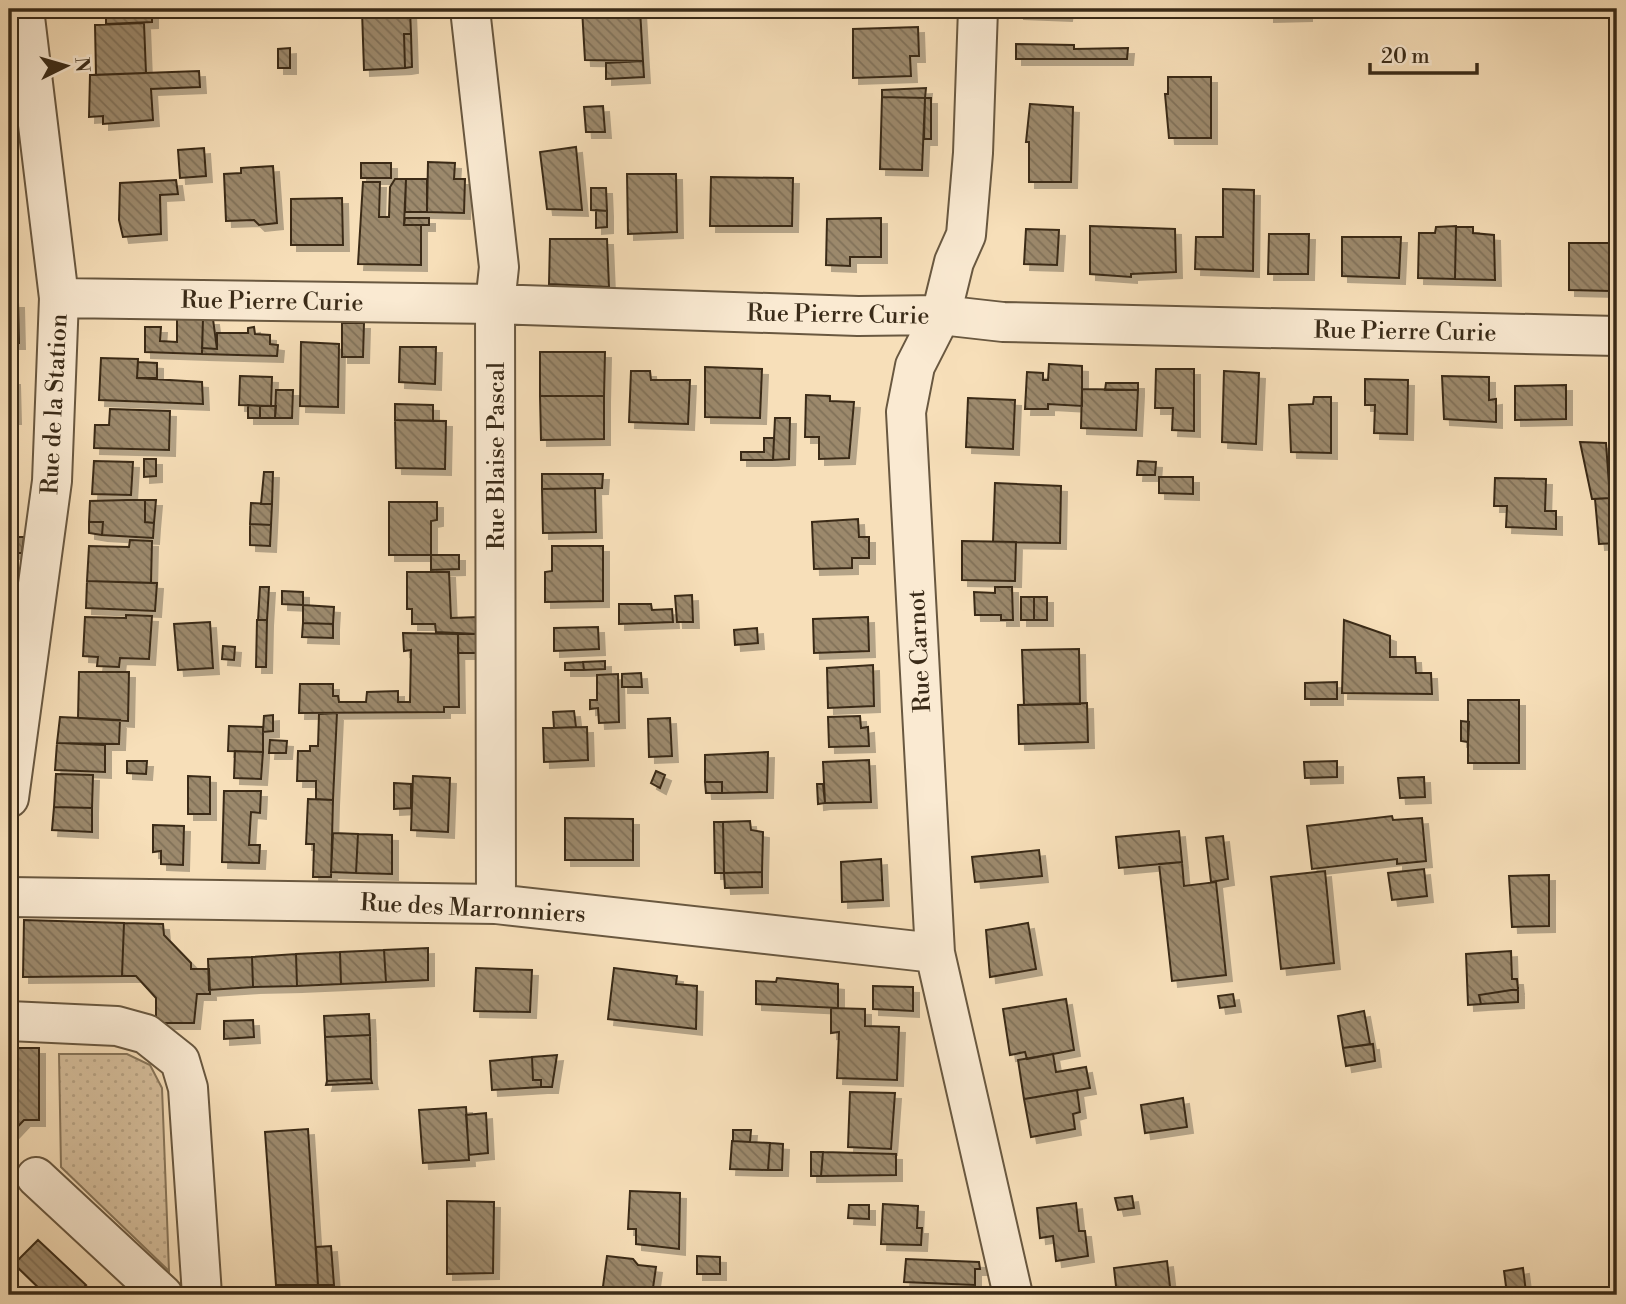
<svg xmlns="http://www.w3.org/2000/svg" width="1626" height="1304" font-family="'Libre Bodoni',serif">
  <defs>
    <pattern id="park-dots" width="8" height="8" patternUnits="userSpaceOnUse" patternTransform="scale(1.75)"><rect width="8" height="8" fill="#d7c09e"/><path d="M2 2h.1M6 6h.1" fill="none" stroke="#b9a587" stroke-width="1.8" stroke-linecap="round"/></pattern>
    <pattern id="building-back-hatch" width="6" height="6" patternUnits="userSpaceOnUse" patternTransform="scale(1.75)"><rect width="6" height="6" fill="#9c896c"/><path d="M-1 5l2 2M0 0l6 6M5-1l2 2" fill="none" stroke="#807058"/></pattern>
    <filter id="shadow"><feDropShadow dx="6" dy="6" stdDeviation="0" flood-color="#0004"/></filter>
  </defs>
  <rect width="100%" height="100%" fill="#f7dfb9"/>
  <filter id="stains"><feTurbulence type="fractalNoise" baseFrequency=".00286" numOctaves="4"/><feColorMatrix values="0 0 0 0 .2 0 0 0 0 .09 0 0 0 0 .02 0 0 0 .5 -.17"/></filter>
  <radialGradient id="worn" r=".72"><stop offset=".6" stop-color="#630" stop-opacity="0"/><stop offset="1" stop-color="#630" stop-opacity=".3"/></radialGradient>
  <path fill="url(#park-dots)" stroke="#88765b" stroke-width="2" d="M59 1054H127L150 1065 162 1088 169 1271 61 1167Z"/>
  <path fill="url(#building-back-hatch)" stroke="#3a2b18" stroke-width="2" filter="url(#shadow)" d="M106 9H152V22L106 24Z
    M410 9 411 34H404L405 68 364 70 362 11Z
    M582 9H640L643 61 585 60Z
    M1018 9H1067L1066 15 1018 13Z
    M1268 9H1306V15L1268 16Z
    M144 23 146 73 96 75 95 25Z
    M918 27 919 56H910L911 76 853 78V29Z
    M404 34H411L412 67 405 68Z
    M1016 44 1074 45V49L1128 48 1127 59H1016Z
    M290 48V68H278V49Z
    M643 61 644 77 606 79V63Z
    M199 71 200 87 151 89 153 120 103 124V116L89 117 90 75Z
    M1168 77H1211V138H1169L1165 94H1168Z
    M926 88 925 98 882 97V90Z
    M882 97 925 98 922 170 880 169Z
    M925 98H931V139H924Z
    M1030 104 1073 107 1071 182H1029V142H1026Z
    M603 106 605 132H586L584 107Z
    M576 147 582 210 547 209 540 152Z
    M204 148 206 176 180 178 178 150Z
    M428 162 455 163 454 179H465L464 213 427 212Z
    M361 163H391V178H361Z
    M273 166 277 223 259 225 254 220 226 221 224 174 241 173V168Z
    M627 174H676L677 232 628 234Z
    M711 177 793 178 792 226H710Z
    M395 179H406L404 225H421V265L358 264 363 182H380L379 217H389L390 187Z
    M406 179H427V212H405Z
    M176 180 178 194 160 195 161 234 123 237 119 220 120 183Z
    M1611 182H1617V213H1610Z
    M591 188H606L607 211 591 210Z
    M1223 189 1254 190 1253 271 1195 269 1196 237H1223Z
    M342 198 343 245H291V199Z
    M596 210 607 211V227L596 228Z
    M405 218H429V225H404Z
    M881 218V257H850V266L826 265 827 219Z
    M1090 226 1175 229 1176 272 1131 274V277L1090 274Z
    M1436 227 1456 226 1455 279 1418 278 1419 233H1435Z
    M1456 227H1473V233L1494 235 1495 280 1455 279Z
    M1026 229 1059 230 1057 265 1024 264Z
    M1269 234H1309L1308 274H1268Z
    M1342 237H1401L1399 278 1342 276Z
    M550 239H607L609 287 549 284Z
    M1569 243H1611L1610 291 1569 290Z
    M9 302H18L19 343H9Z
    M177 318 203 319 202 354 145 352V327H161L160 341 177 342Z
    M203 319H213L217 349 202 348Z
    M342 323H364L363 357H342Z
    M254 327 255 334 270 335V344L278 345 277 356 202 354V348L217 349V333H248V328Z
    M301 342 339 344 338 407 300 406Z
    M400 347H436L435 384 399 382Z
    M540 352H605L604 396H540Z
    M101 358 138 359 137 378 202 382 203 404 99 400Z
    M138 362 157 363V378H137Z
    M1049 364 1082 366V406L1048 404V409H1025L1027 372 1043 373V380H1048Z
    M705 367 762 369 760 418 705 417Z
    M1156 369H1194V431L1172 430 1173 408H1155Z
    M631 371H650L651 380H690L688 424 629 422Z
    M1224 371 1259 373 1256 444 1222 442Z
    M240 376 272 377 271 406 239 405Z
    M1442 376 1489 377V400L1496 399V422L1444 419Z
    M9 379H14L15 418H9Z
    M1365 379 1408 380 1407 434 1374 433 1375 405H1365Z
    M1106 383H1138V390H1105Z
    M1566 385V419L1515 420V386Z
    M1082 389 1138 390 1136 430 1081 428Z
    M276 390H293L292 418H275Z
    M806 395 830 396V401L854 402 849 458 819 459V437H805Z
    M540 396H604V439L541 440Z
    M1314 397H1331V453L1291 452 1289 405 1313 404Z
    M968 398 1015 400 1013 449 966 447Z
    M395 404 433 405V421L395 420Z
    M248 405 260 406V418H248Z
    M260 406H276L275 418H260Z
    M110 409 170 411 169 450 94 448 95 425H109Z
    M775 418H790L789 459 773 460Z
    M395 420 446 421 445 469 396 468Z
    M764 438H774L773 460H741V452H764Z
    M1580 442 1606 443 1610 498 1592 499Z
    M144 459H156V476L144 477Z
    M94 461 133 462 131 495 92 494Z
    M1138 461 1156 462 1155 475H1137Z
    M264 472H273L272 504H261Z
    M542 474H603L602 488 542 489Z
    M1159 477H1193V494L1159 493Z
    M1495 478 1546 479 1545 511H1556V529L1506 527 1507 506H1494Z
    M995 483 1061 486 1060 543 993 542Z
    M595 488 596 532 543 533 542 489Z
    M1610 498H1617V543L1599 544 1595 499Z
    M127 500H145V522L154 523 153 538 102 535 103 522H89L90 501Z
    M145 500H156L154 523 145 522Z
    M389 502H437V520L431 521V555H389Z
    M251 503 272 504 271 525 250 524Z
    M858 519 859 537H869V558H852V568L814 569 812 522Z
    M89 522H103L102 535 89 533Z
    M250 524 271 525 270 546 250 545Z
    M9 537H24L22 553H9Z
    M130 540 152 541 151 583 87 581 89 546 129 547Z
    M962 541 1016 542 1015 581 962 580Z
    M552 546H603V601L545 602V572L552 571Z
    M431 555H459V569L431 570Z
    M407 572H449L451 618 478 617V634L436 632 435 624H412V609H407Z
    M87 581 157 583 155 611 86 608Z
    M260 587H269L267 620H258Z
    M995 587H1012L1013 620H1001V615H975L974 592 995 593Z
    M282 591 303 592V605L282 604Z
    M692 595 693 622H677L675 596Z
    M1021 597H1034V620H1021Z
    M1034 597H1047V620H1034Z
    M619 604H651L652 610 672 609 673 622 619 624Z
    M303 605 334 607 333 624 303 623Z
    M126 615 152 616 149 659 120 658 119 667 97 666 98 657 83 656 85 617 126 618Z
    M868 617 869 651 814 653 813 619Z
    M257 620H267L266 667H256Z
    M1344 620 1390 636V657H1415L1416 673H1431L1432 694 1342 693Z
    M210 622 213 668 178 670 174 624Z
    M303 623 333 624V638L302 637Z
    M598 627 599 649 554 651V628Z
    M757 628 758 643 735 645 734 630Z
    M403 633 458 634 459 707H444V712L299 713 300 684H333V696H338L339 702H366L367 692 398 691V702H410L411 650 404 651Z
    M458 634H478L479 653H458Z
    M223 646 235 647 234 660 222 659Z
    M1079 649 1080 704 1024 705 1022 650Z
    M605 661V669L584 670 583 662Z
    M583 662 584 670H565V663Z
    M873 665 874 706 828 708 827 668Z
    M79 672H129L128 721 78 718Z
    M641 673 642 687H622V674Z
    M618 674 619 722 599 723 598 708 590 709V700H597V675Z
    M1337 682V699H1305V683Z
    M1468 700H1519V763H1468Z
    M1087 703 1088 742 1019 744 1018 705Z
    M574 711 576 727 554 728 553 712Z
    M337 713 333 800 316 799V781H297L298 751H310V746H318L319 714Z
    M273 715V731L263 732 264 716Z
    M860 716 861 728 868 727 869 746 829 747 828 717Z
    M60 717 120 720 119 744 57 743Z
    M670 718 672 756 649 757 648 719Z
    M1461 721 1469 722 1468 742 1461 741Z
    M229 726 263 727V752L228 751Z
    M587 727 588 760 544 762 543 728Z
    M270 740 287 741 286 753H269Z
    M57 743 105 745V772L55 770Z
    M235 751 263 752 261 779 234 778Z
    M768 752 767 792 722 793V782H705V755Z
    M869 760 871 802 825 803 823 762Z
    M127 761H147L146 774 127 773Z
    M1337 761V777L1305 778 1304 762Z
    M656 771 665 775 660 788 651 783Z
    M56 774 93 775 92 808 54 807Z
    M188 776 210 777V814H188Z
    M413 776 450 778 448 832 411 830Z
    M1424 777 1425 797 1400 798 1398 778Z
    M705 782H722V793H706Z
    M394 783 411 784V808L394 809Z
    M817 784H823L825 803 818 804Z
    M224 791H261L260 813 251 812 249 845H260L259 863 222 862Z
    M308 799 333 800 331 877H313L314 844H306Z
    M54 807 92 808V832L52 830Z
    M1392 816 1393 820 1422 818 1426 861 1397 864V859L1312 869 1307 826Z
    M565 818 633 819V860H565Z
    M750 821 751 830 763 832 762 872 724 873 723 822Z
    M714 822H723L724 873H715Z
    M153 825 184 826 183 865 161 864V851L153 852Z
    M1179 831 1182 862 1119 868 1116 837Z
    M333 833 358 834 356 873 331 872Z
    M358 834 392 835V874L356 873Z
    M1223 836 1228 879 1211 882 1206 838Z
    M1039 850 1042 876 975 882 972 857Z
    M881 859 883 900 842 902 841 862Z
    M1182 862 1184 886 1216 882 1226 975 1172 981 1159 864Z
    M1424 869 1427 896 1392 900 1388 873Z
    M1325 871 1334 963 1281 969 1271 877Z
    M762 872V887L725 888 724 873Z
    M1549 875V926L1512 927 1509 876Z
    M24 920 124 923 122 976 23 977Z
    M124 923 163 924 164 935 191 963V969H209L210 994H197L194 1023H156V998L136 976H122Z
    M1028 923 1036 969 990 977 986 930Z
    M428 948V980L386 982 384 950Z
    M384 950 386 982 341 984 340 952Z
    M1511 951 1512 979H1517L1518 989 1479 995 1481 1004 1468 1005 1466 954Z
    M340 952 341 984 297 986 296 954Z
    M296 954 297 986 253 987 252 957Z
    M252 957 253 987 209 990 208 959Z
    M476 968 532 970 530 1012 474 1011Z
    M614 968 677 976 676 984 697 986 696 1029 608 1019Z
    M777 978 838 984V1008L756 1004V981L776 982Z
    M873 986 913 987V1011L873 1009Z
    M1518 989V1002L1481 1004 1479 995Z
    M1233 994 1235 1006 1220 1008 1218 996Z
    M1066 999 1074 1050 1027 1059 1025 1052 1010 1055 1003 1009Z
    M831 1008 865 1009V1026L899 1027 897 1080 837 1078 839 1032 831 1033Z
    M1364 1011 1370 1044 1343 1048 1338 1016Z
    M369 1014 370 1035 325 1037 324 1016Z
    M253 1020 254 1037 224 1039V1021Z
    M370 1035 371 1079 327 1081 325 1037Z
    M1373 1044 1375 1061 1346 1066 1343 1048Z
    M9 1048H39V1120H24L9 1136Z
    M1053 1054 1056 1072 1086 1067 1090 1088 1024 1099 1018 1060Z
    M557 1055 552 1087H541V1080H533L532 1057Z
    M532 1057 533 1080H541V1087L492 1090 490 1061Z
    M371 1079 372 1083 326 1085 327 1081Z
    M1077 1090 1080 1112 1073 1114 1075 1129 1031 1137 1024 1099Z
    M850 1092 895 1093 891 1149 848 1147Z
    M1183 1098 1187 1127 1145 1133 1141 1105Z
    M466 1107 469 1160 423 1163 419 1110Z
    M486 1113 488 1153 469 1155 466 1115Z
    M308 1129 318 1285H276L265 1132Z
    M733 1130H751L750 1142 733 1141Z
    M732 1141 770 1143 768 1170 730 1169Z
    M770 1143 783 1144 782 1170H768Z
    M811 1152H823L821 1176H811Z
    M823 1152 896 1154V1175L821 1176Z
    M630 1191 680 1193 679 1249 636 1244V1229H628Z
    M1132 1196 1134 1208 1118 1210 1115 1198Z
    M447 1201 494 1202 493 1273 447 1274Z
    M1076 1203 1079 1231H1085L1088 1256 1056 1261 1053 1236 1040 1238 1037 1208Z
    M883 1204 918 1206 917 1228H922L921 1245 881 1244Z
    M849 1205H869V1219L848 1218Z
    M38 1240 86 1285 77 1295H46L14 1264Z
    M331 1246 334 1285H318L316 1247Z
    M607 1256 633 1259 638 1265 656 1267 652 1295H598L602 1294Z
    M697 1256 720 1257V1274H697Z
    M906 1259 979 1262 980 1269H975V1285L904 1282Z
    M1167 1261 1171 1295H1117L1114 1268Z
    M1523 1268 1526 1292 1507 1294 1504 1271Z
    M276 1285H323V1295H276Z"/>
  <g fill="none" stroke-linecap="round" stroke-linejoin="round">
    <defs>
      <path id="minor" d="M470 9 499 267 495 304 496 904
        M978 9 973 153 966 235 954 262 941 315 915 366 906 412 935 953 1013 1295
        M59 298 495 304 858 316 941 315 1003 322 1617 336
        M9 798 52 481 59 298 24 9
        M9 897 496 904 935 953
        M9 1021 117 1026 146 1034 180 1061 188 1088 202 1295
        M36 1177 163 1295"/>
    </defs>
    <use href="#minor" stroke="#695840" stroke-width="42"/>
    <use href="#minor" stroke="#faead2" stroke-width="38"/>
  </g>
  <g text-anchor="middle" stroke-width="6" stroke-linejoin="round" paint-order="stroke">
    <g font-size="24" fill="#3a2b18" stroke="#faead2">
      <text transform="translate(272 301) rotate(1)" y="8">Rue Pierre Curie</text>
      <text transform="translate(838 314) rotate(1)" y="8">Rue Pierre Curie</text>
      <text transform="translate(1405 331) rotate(1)" y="8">Rue Pierre Curie</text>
      <text transform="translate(54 404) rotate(-87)" y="8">Rue de la Station</text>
      <text transform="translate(496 456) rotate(-90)" y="8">Rue Blaise Pascal</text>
      <text transform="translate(919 651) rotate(-93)" y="8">Rue Carnot</text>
      <text transform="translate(473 908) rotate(3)" y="8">Rue des Marronniers</text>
    </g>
  </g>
  <rect width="1626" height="1304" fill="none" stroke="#f7dfb9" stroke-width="35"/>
  <rect x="10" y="10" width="1605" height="1283" fill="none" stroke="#3a2b18" stroke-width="3.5"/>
  <rect x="18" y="18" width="1591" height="1269" fill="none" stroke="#3a2b18" stroke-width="2"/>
  <g transform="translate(66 66) rotate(85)" stroke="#faead2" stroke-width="5" paint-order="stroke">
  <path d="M0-5L12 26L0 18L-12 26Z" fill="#3a2b18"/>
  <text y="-10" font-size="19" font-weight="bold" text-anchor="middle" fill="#3a2b18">N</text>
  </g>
  <path d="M1370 63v10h107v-10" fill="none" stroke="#3a2b18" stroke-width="3.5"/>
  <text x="1381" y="63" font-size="21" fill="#3a2b18" stroke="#faead2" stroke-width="5" paint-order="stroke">20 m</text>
  <rect width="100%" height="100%" filter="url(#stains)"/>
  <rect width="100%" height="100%" fill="url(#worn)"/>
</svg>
